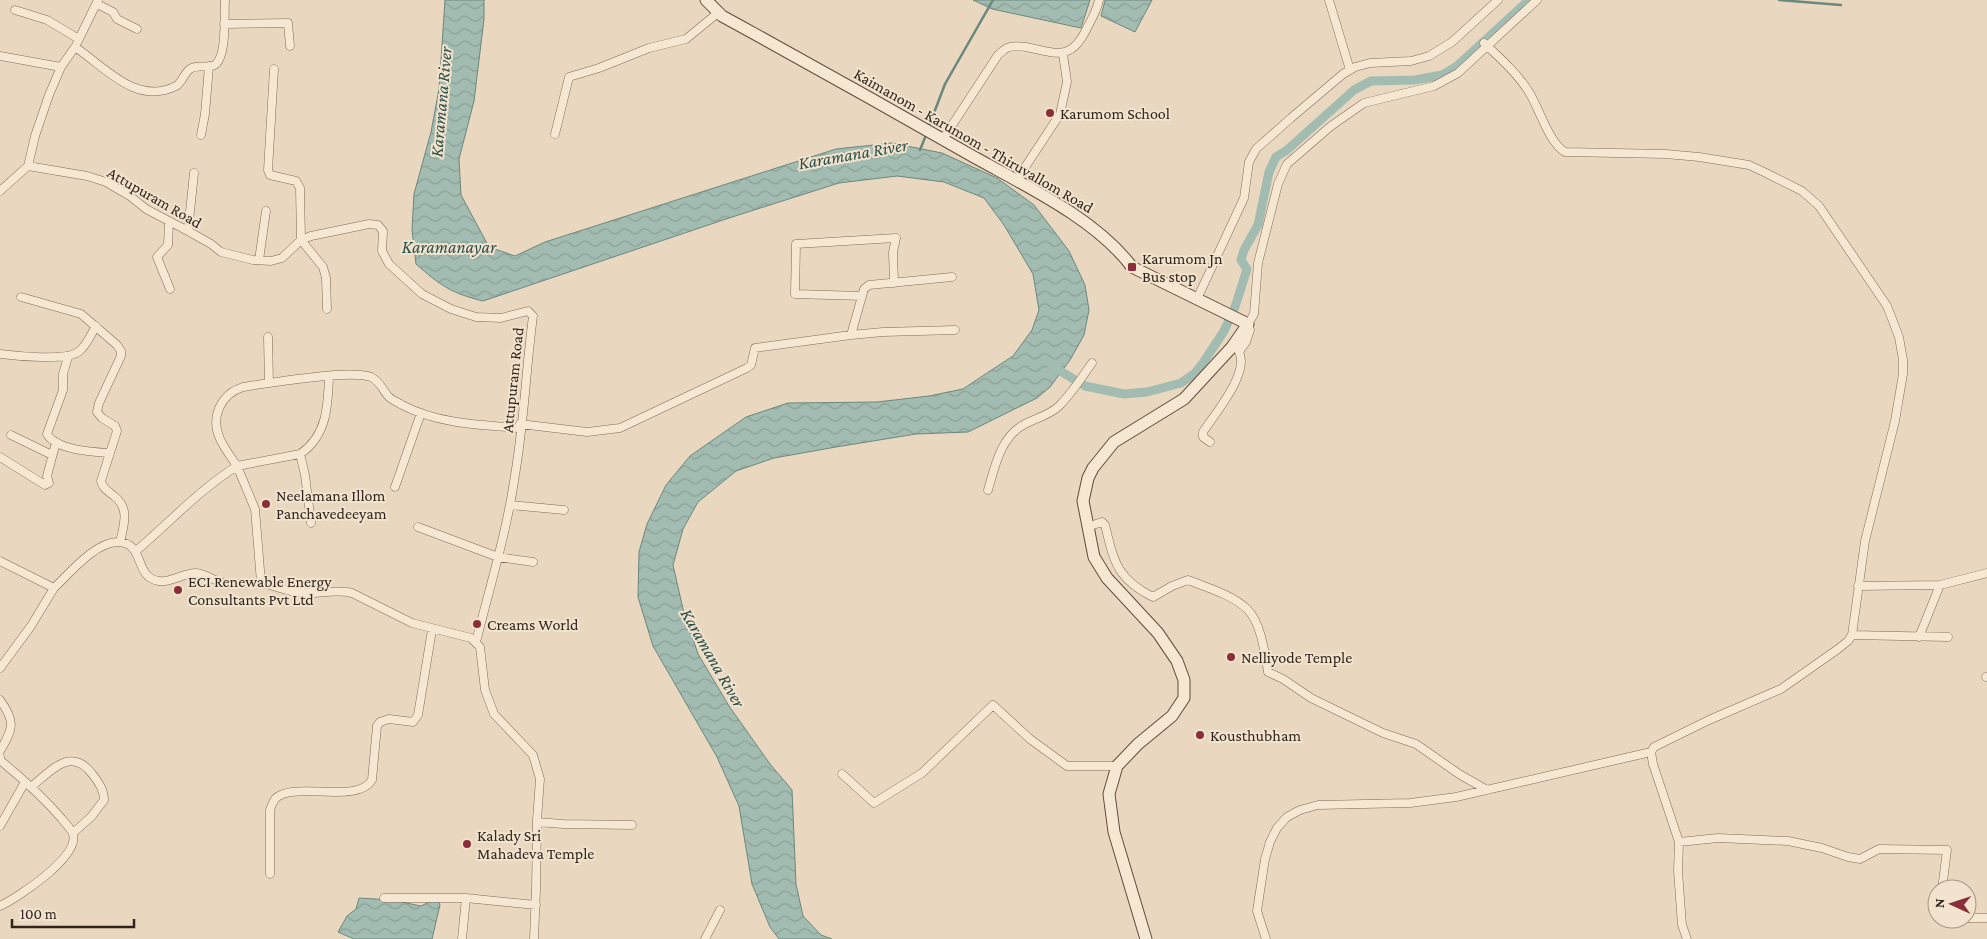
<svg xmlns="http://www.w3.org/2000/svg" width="1987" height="939" font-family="'Crimson Pro',serif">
  <defs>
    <pattern id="water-waves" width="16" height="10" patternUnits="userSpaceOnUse" patternTransform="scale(1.25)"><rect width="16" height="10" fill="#a2bcb1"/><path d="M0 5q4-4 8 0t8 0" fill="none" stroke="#8ca198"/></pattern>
  </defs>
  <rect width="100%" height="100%" fill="#e9d8bf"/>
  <path fill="url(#water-waves)" stroke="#6a887e" d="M445 0H484V19L474 101 459 159 461 195 489 247 515 256 545 242 836 149 892 143 942 153 997 178 1034 205 1069 251 1085 285 1089 310 1084 335 1070 360 1050 387 1037 398 968 432 916 434 836 447 774 458 736 471 698 502 683 529 673 565 683 609 698 654 729 706 770 764 792 790 796 884 803 916 821 935 832 939H779L770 927 752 884 739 806 717 757 653 646 638 597 639 552 647 524 666 485 690 456 746 417 788 403 877 402 929 396 963 389 987 373 1013 356 1032 330 1039 310 1033 274 1004 225 984 198 944 182 897 176 839 183 729 218 483 301C451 293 441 286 416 264L412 230 414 194 431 132 439 89Z
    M973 0H1090L1081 28 992 9Z
    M1105 0H1152L1135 32 1101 16Z
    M359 898 392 900 421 906 437 898 440 905 432 939H354L338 932 347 916 356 909Z"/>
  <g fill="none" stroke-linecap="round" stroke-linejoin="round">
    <path stroke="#6a887e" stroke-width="2.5" d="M1779 0 1841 5
      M929 126 945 84 993 0
      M920 150 926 135"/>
    <path stroke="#a2bcb1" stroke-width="9" d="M1052 366 1085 386 1124 394 1147 392 1181 383 1194 374 1203 363 1224 331 1235 307 1247 269 1241 260 1244 250 1258 225 1269 172 1276 157 1287 150 1354 90 1371 81 1415 80 1442 75 1457 66 1529 0"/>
    <defs>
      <path id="minor" d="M1329 0 1350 70
        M97 4 113 12 117 19 137 29
        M15 10 47 20 79 39
        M224 24 288 23 290 46
        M77 43 98 0
        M1484 43C1500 58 1517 73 1529 92 1539 108 1549 143 1565 152L1666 154 1699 157 1749 165 1766 173 1802 191 1819 206 1887 306 1899 337 1903 360V374L1895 421 1865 541 1852 635 1848 641 1838 649 1781 689 1709 720 1654 747 1651 752 1653 764 1679 842 1678 871 1681 912 1682 925 1687 939
        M0 56 61 67 75 47C105 67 136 106 176 86 182 83 184 73 190 69 197 63 209 70 216 64 227 54 224 14 225 0
        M274 69 268 170 270 175 296 181 300 188 301 240 323 267 326 278 327 309
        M555 134 569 77 599 68 649 48 686 39 719 12
        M201 135 205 114 209 66
        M943 139 998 55C1001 53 1004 49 1007 48 1013 45 1020 46 1026 47 1056 53 1071 62 1087 28 1092 19 1097 10 1099 0
        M28 166 87 176 106 182 130 196 146 209 188 231 211 244 221 252 253 260 271 261 282 258 301 240 311 236 369 224 378 225 383 231 382 251 389 264 422 294 451 309 476 317 501 318 528 311 533 316C526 369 524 423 515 475 507 531 490 586 476 642
        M1016 181 1060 114 1067 82 1063 54
        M0 191 28 166 35 136 49 95 61 67
        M169 222 168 245 157 257 170 289
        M188 231 194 173
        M259 260 266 211
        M862 296 795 294 796 244 896 238 893 252 894 283
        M21 297 81 314 117 345 121 351V356L99 403 97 412 102 418 115 426 117 431 101 481C103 489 108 491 114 496 130 508 124 525 120 542
        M1197 299 1244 198 1249 162 1256 149 1291 118 1343 74 1355 67 1370 63 1411 61 1429 56 1452 42 1498 0
        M851 335 883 332 955 330
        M268 337 269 383
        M0 354C16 356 66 361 78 352 86 347 91 334 96 326
        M68 357 63 374V390L47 434C56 450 93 452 110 453
        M520 424 587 432 620 428 747 368 751 365 755 348 851 335 864 289 869 285 952 277
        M11 435 52 455
        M1210 442 1203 437V432C1214 415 1250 373 1239 352L1246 342 1250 330 1248 324 1254 314 1258 263 1278 184 1287 164 1331 126 1364 103 1434 86 1458 73 1537 0
        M300 454C327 436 328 406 329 376
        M0 457 45 485 49 483 47 476 56 442
        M395 487 421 413
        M988 490C995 466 1001 436 1025 424 1036 418 1050 415 1059 406 1072 393 1082 377 1092 363
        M510 505 564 510
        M311 523 305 475 300 454 237 466C231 457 224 448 220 439 210 417 221 394 243 387 269 383 349 369 371 377 380 381 383 391 389 397 392 400 397 402 402 405 439 424 480 425 520 428
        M418 527 498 557 533 562
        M1087 527 1102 522 1105 525C1114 562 1117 579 1153 597L1172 586 1188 580C1208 588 1231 594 1247 609 1261 622 1265 654 1268 672L1283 679 1311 698 1383 733 1416 744 1459 774 1487 790
        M136 551C170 522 199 490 237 466L255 509 261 582
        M0 561 54 588C70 573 95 542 118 542 146 543 133 577 159 581 171 583 183 573 196 573 207 574 217 583 228 584 240 585 251 581 262 583 276 586 289 592 303 593 320 594 335 589 352 593L412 623 471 638 480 647 485 690 494 714 533 755 540 779 537 820 536 890 534 939
        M1858 586 1940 585 1987 573
        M1852 635 1948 637
        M1919 637 1940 585
        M0 668 31 626 54 588
        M1986 677H1987
        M0 700C16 722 13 729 0 751
        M0 757 1 761C23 779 43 797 62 819 65 823 71 829 73 834 80 857 17 898 0 906
        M842 774 874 803 922 773 993 705 1030 739 1067 766H1117
        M31 787C51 771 71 745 93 775 99 783 104 790 104 800L91 817 73 833
        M537 822 563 824 632 825
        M0 826 25 782
        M1679 842 1718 838 1788 841 1822 848 1848 857 1860 859 1879 849 1947 850 1942 889
        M270 874V810C271 807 273 802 275 799 292 780 357 805 372 780L377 726 380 722 389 719 413 722 418 715 432 630
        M384 898H466L536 905
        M1967 918H1987
        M462 939 466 898
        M705 939 720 910
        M1266 939 1257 911 1265 859 1270 842 1277 828 1287 817 1300 810 1318 805 1410 803 1456 797 1651 752"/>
      <path id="secondary" d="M706 0 722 16C806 62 890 109 974 157 1026 186 1096 219 1132 267L1248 324 1232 347 1184 399 1114 442 1093 468 1088 478 1083 501 1094 557 1107 578 1158 633 1177 661 1184 680V698L1172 716 1138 744 1117 766 1109 794 1114 832 1146 939"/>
    </defs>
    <use href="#minor" stroke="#816a59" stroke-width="9"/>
    <use href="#secondary" stroke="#624b3d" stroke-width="13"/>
    <use href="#minor" stroke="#f5e7d2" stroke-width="8"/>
    <use href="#secondary" stroke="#f5e7d2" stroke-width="11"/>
  </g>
  <g fill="#8b2e39" stroke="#f2e3ce" stroke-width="2">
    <circle cx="1050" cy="113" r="5"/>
    <rect x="1127" y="262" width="10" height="10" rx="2.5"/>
    <circle cx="266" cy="504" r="5"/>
    <circle cx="178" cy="590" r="5"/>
    <circle cx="477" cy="624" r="5"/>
    <circle cx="1231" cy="657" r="5"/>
    <circle cx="1200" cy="735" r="5"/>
    <circle cx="467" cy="844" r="5"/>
  </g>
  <g text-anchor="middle" stroke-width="4" stroke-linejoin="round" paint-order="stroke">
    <g font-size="16" fill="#31241c" stroke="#f2e3ce" text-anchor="start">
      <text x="1060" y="119">Karumom School</text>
      <text x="1142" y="264">Karumom Jn<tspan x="1142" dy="18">Bus stop</tspan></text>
      <text x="276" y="501">Neelamana Illom<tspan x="276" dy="18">Panchavedeeyam</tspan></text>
      <text x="188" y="587">ECI Renewable Energy<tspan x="188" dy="18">Consultants Pvt Ltd</tspan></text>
      <text x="487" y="630">Creams World</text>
      <text x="1241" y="663">Nelliyode Temple</text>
      <text x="1210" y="741">Kousthubham</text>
      <text x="477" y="841">Kalady Sri<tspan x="477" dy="18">Mahadeva Temple</tspan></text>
    </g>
    <g font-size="16" fill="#31241c" stroke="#f2e3ce">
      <text transform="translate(974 140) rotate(30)" y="6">Kaimanom - Karumom - Thiruvallom Road</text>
      <text transform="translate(155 197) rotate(30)" y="6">Attupuram Road</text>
      <text transform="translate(512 380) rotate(-84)" y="6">Attupuram Road</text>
    </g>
    <g font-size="18" font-style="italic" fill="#2d504a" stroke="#f2e3ce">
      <text transform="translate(441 102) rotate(-85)" y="6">Karamana River</text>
      <text transform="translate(853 154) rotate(-10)" y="6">Karamana River</text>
      <text x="449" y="253">Karamanayar</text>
      <text transform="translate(713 658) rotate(60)" y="6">Karamana River</text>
    </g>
  </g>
  <g transform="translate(1952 904) rotate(273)"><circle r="24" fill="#f2e3ce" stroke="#a59787"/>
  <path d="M0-4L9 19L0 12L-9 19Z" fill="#8b2e39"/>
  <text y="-8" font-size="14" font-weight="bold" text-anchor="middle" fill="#31241c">N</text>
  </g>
  <path d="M12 919v8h122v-8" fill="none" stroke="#31241c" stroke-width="2.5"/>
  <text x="20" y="919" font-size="15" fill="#31241c" stroke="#f2e3ce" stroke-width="4" paint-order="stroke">100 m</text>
</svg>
